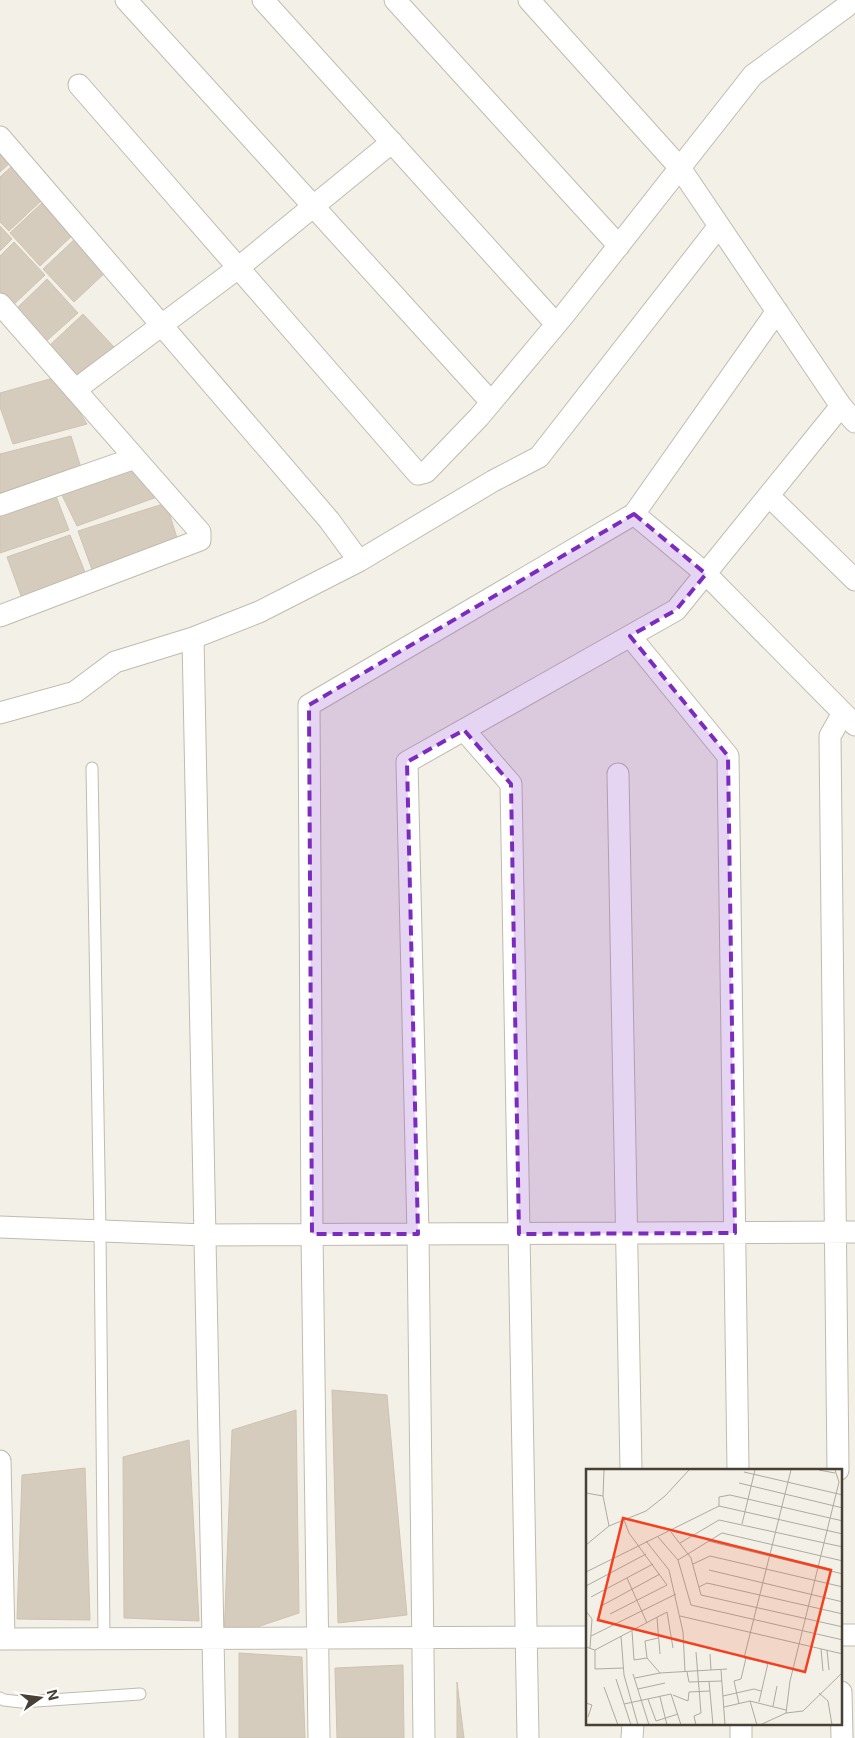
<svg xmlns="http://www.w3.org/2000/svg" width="855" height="1738" font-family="Inter,sans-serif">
  <rect width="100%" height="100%" fill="#f3f0e7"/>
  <path fill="#d5ccbd" stroke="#cfc3b0" d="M0 152 10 163 0 172Z
    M12 166 43 199 9 231 0 222V177Z
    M44 201 74 234 40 266 10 233Z
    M0 226 12 239 0 251Z
    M77 237 108 270 74 302 43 269Z
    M14 242 45 275 11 307 0 296V256Z
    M47 279 78 313 43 344 13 312Z
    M83 314 114 347 80 379 49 346Z
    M57 377 87 424 13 444 0 407V393Z
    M71 436 82 471 0 498V454Z
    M136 466 157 497 77 526 60 491Z
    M54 491 69 530 0 553V511Z
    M166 503 178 541 94 575 78 531Z
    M70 535 87 577 23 601 7 557Z
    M332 1390 387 1395 407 1615 338 1623Z
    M296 1410 299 1613 224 1638 232 1430Z
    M189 1440 199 1621 124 1618 123 1457Z
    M85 1468 90 1620 17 1619 22 1475Z
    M239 1653 302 1657 305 1738H239Z
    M403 1665 404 1738H337L335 1668Z
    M457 1682 464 1738H457Z"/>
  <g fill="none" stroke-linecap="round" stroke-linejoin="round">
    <defs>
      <path id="lane" d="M92 768 100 1231 104 1639
        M0 1698 4 1700 21 1702 140 1694"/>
      <path id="street" d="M126 0 491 402
        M263 0 556 324
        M395 0 619 246
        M529 0 680 168 841 406 855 422
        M79 85 418 474 426 472 479 417 564 315 753 75 847 6
        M0 137 329 520 359 561
        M0 304 200 532V540L0 616
        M75 390 238 268 392 142
        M769 496 855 580
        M0 505 135 458
        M634 514 706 574 855 725
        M630 636 728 756 738 1470
        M193 638 215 1738
        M0 713 75 692 115 662 193 638 259 612 359 561 493 481 539 457 719 226
        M464 730 511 784 528 1738
        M618 774 631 1470
        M0 1227 205 1235 855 1232
        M0 1461 4 1639
        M838 1470 830 736 843 713
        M841 1635H855
        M0 1639 588 1637
        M841 1692 842 1738
        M741 1724V1738
        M319 1738 312 1234 309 705 634 514 777 311
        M424 1738 418 1234 407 762 676 610 841 406
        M632 1738 633 1724"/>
    </defs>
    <use href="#lane" stroke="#c1bbad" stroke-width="13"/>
    <use href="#street" stroke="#c1bbad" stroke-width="23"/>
    <use href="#lane" stroke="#fff" stroke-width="11"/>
    <use href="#street" stroke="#fff" stroke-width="21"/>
  </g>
  <path fill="#7b2cbf" fill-opacity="0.2" stroke="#7b2cbf" stroke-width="4" stroke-dasharray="10 6" stroke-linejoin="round" d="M634 514 706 574 676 610 630 636 728 756 735 1233 519 1234 511 784 464 730 407 762 418 1234H312L309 705Z"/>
  <g transform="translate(586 1469)">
    <rect width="256" height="256" fill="#f3f0e7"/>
    <path fill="none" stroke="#aeaaa0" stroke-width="1" d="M18 1 17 27 23 57M205 1 158 189 208 200M233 1 249 4M158 3 257 26M153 14 257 39M0 24 17 27M133 37V28L144 26 257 52M156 55 169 1M85 63 105 89 115 126 257 158M72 68 92 91 105 136 257 171M60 72 83 101 97 163 99 203M122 72 257 105M94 74 133 51 257 78M0 76 23 57 60 42 79 27 103 1M92 91 136 64 257 92M107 95 124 87 257 118M123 101 257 133M0 103 133 37 257 65M41 109 61 154M0 117 60 85M113 118 121 114 257 145M5 128 67 95M15 137 74 105M0 142 6 150 4 179M24 145 81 116 43 64 38 51M94 147 257 185M71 149 74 185M46 162 48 191 61 189M5 167 90 125M35 167 38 206 52 256M72 169 59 172 61 189 74 204M0 178 9 181 81 143 87 179M235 180 237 202M9 181V200L37 199M241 181 243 201M124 185 125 201M135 201 139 256M101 203 103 213 136 212M47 205 63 256M49 209 74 204 141 200M30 210 45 256M123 212 127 256M18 218 32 256M52 220 79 214M233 224 242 232 246 256M87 226 102 232 103 223 124 222M137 227 168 220 175 222M74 228 81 256M62 230 70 252 92 245M173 233 182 194M0 234 6 236 2 248M38 235 85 225 95 256M153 235 148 212 155 210 160 189M187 237 191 217M138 238 164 232M200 244 204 212 253 13 249 1M110 256 108 247 115 244 110 183M171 256 164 232 200 241M174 256 200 244 217 242 257 203"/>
    <path fill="#f4401e" fill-opacity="0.15" stroke="#f4401e" stroke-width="2.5" d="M37 49 245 101 219 203 12 151Z"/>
    <rect width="256" height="256" fill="none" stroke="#464036" stroke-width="2.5"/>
  </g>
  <g transform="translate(40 1698) rotate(76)" stroke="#ffffff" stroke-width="4" paint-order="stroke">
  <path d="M0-4L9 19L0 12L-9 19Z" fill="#464036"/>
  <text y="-8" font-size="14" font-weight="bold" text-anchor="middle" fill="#464036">N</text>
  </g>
</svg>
